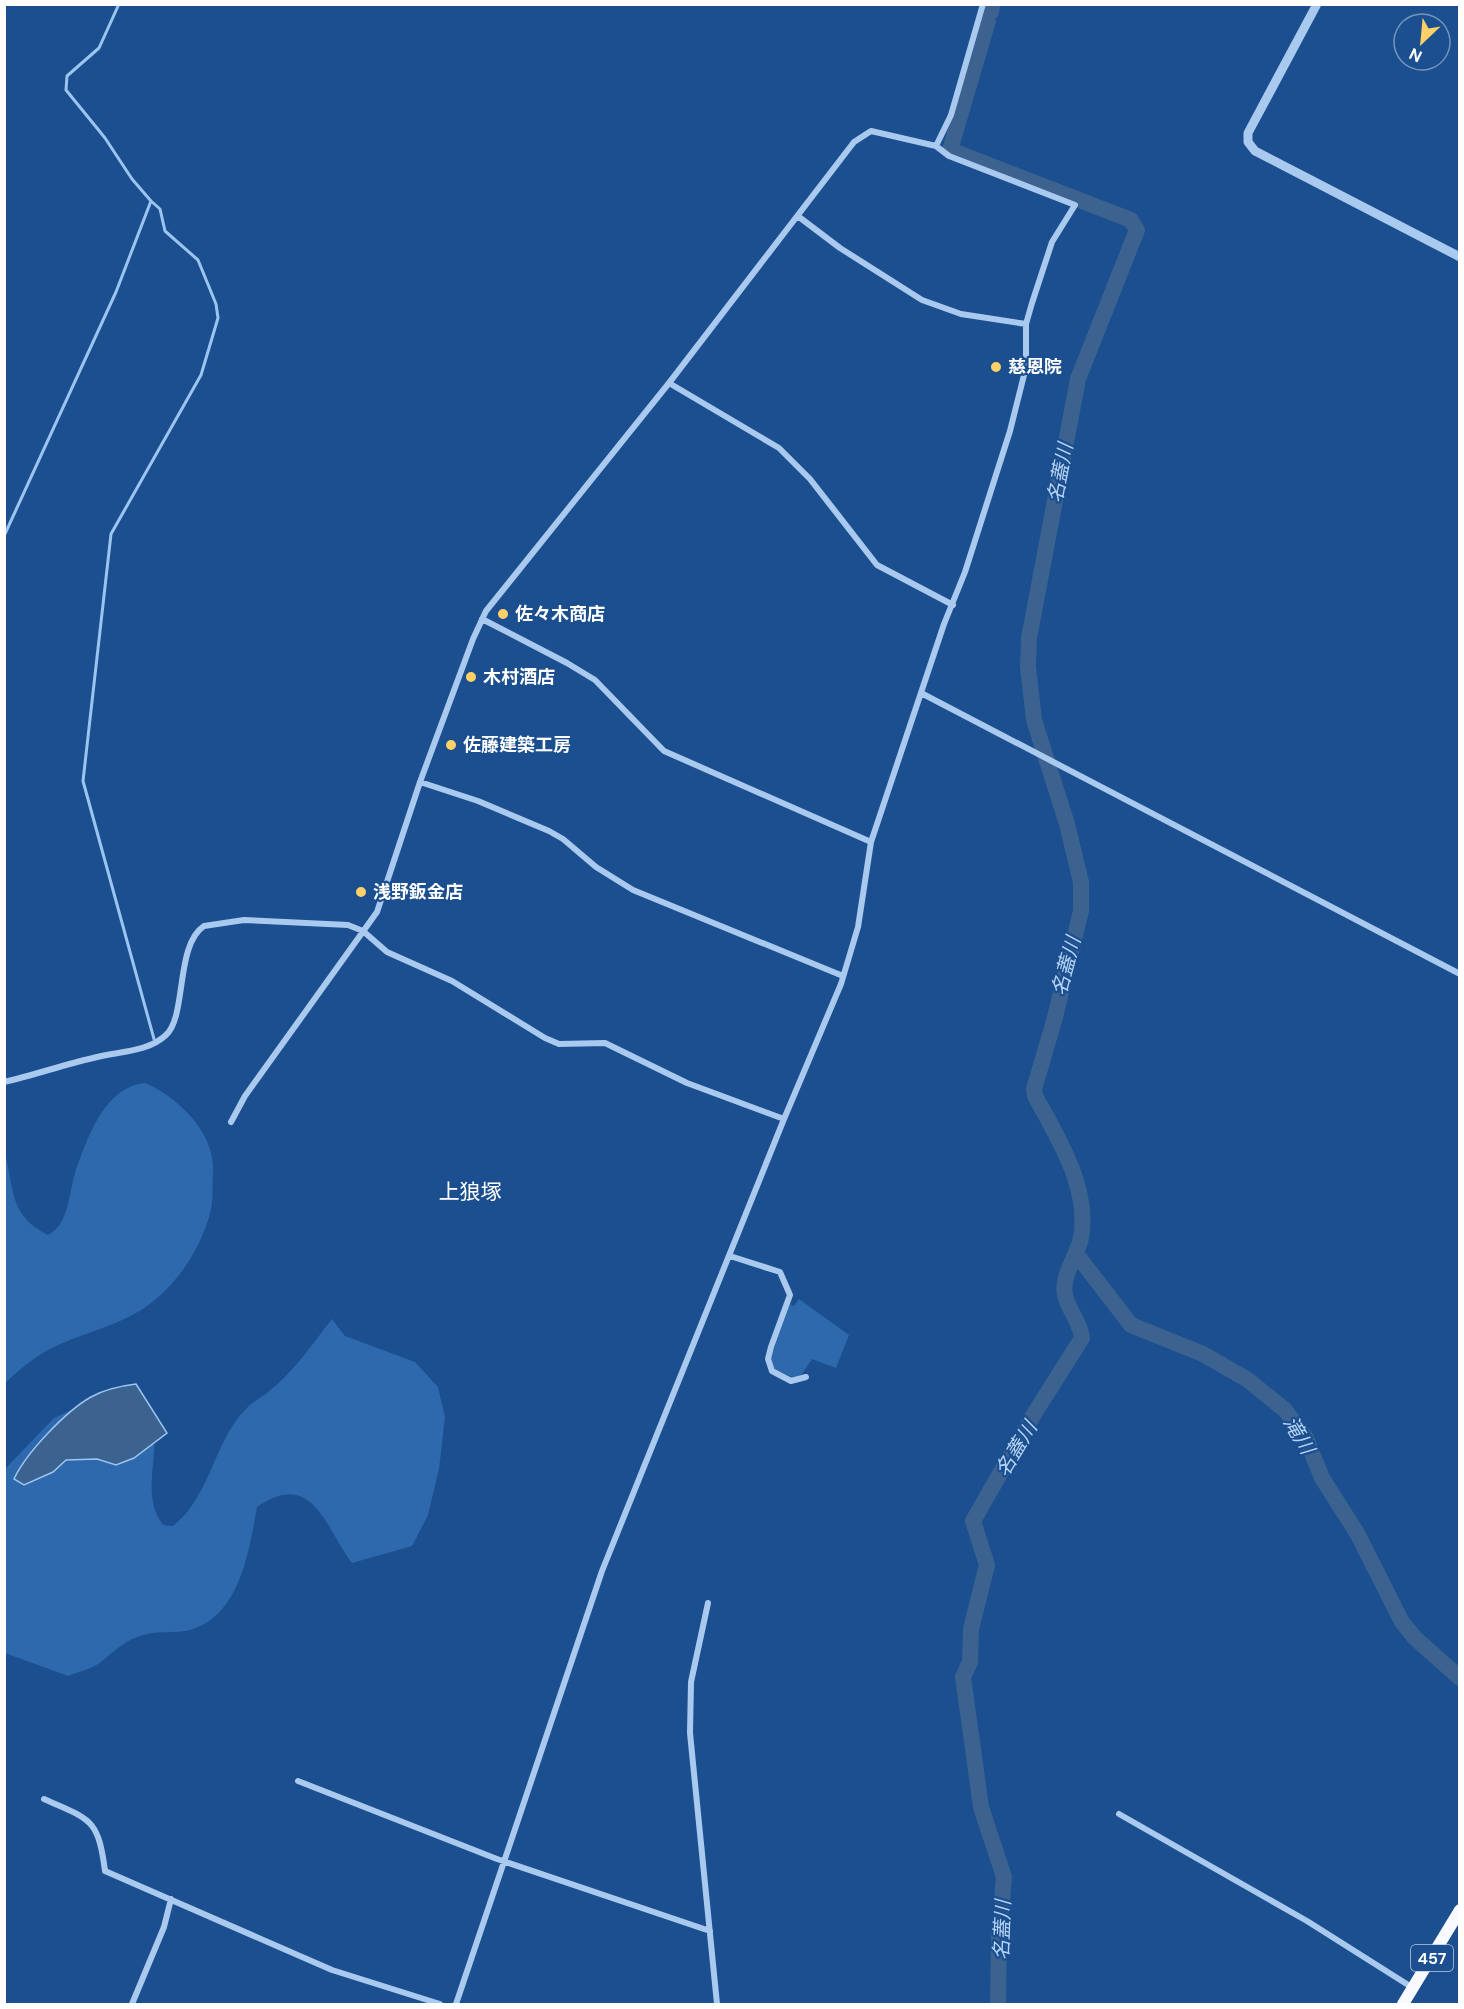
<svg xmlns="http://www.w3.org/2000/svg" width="1464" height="2009" font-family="'DM Sans','Noto Sans JP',sans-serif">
  <rect width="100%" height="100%" fill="#1b4f8f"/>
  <path fill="#2e69ad" d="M145 1083C178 1097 215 1133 213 1171 212 1186 214 1203 209 1217 198 1255 171 1293 136 1313 111 1327 82 1334 56 1346 38 1354 20 1369 5 1383V1152C14 1191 10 1216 48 1235 69 1225 69 1192 75 1173 87 1139 104 1087 145 1083Z
    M799 1299 849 1335 836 1368 812 1359 802 1374 794 1378 775 1369 770 1360 790 1304 794 1306Z
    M332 1319 345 1336 415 1362 438 1387 445 1417 439 1469 428 1515 412 1546 352 1563C325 1528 313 1468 257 1507 249 1551 240 1616 190 1630 174 1634 156 1630 140 1636 123 1641 112 1654 98 1664 90 1669 78 1672 68 1676L5 1653 4 1470 54 1418 98 1398 140 1395C174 1429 134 1488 163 1525L173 1526C211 1496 214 1440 246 1409 252 1402 261 1398 268 1392 294 1372 312 1344 332 1319Z"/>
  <path fill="#3c6290" stroke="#9cc4f0" stroke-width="1.5" d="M136 1384 167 1433 134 1458 116 1465 97 1459 66 1460 53 1472 24 1485 14 1479C26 1453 66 1411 91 1397 105 1389 120 1386 136 1384Z"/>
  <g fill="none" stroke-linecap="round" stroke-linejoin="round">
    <path stroke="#9cc4f0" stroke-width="3" d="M151 201 160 209 165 231 198 260 216 304 218 318 201 375 111 534 83 781 154 1039
      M4 536 116 292 151 201 132 179 105 138 66 90 67 76 99 48 119 4"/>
    <path stroke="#3c6290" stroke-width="16" d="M991 12 992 4
      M988 21 950 150 1131 220 1137 230 1078 379 1029 638 1028 667 1034 720 1067 824 1081 882V911L1054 1021 1034 1089 1035 1096C1058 1138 1090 1188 1081 1238 1077 1257 1061 1275 1065 1295 1068 1310 1080 1321 1082 1338L1034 1414 973 1521 987 1565 971 1629 970 1662 963 1677 981 1807 1004 1877 999 1937 998 2004
      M1077 1255 1131 1325 1203 1354 1248 1380 1285 1410 1306 1438 1322 1478 1357 1533 1402 1622 1415 1638 1460 1678"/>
    <path stroke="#a9c9ee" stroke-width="6" d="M936 146 951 115 983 4
      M799 217 840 248 922 300 961 314 1026 324
      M669 383 779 448 810 479 877 565 953 605
      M482 619 567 663 595 680 664 751 871 842
      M923 694 1460 974
      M420 782 478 801 549 831 563 839 596 867 633 890 843 976
      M4 1082C34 1075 63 1065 93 1058 117 1051 147 1053 166 1035 187 1016 175 945 204 926L244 920 348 925 363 931 387 952 452 981 545 1038 559 1044 605 1043 687 1083 784 1119
      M231 1122 245 1096 377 912 420 782 473 639 486 611 669 383 854 142 871 131 936 146 949 156 1075 205 1052 242 1032 303 1026 324V367L1010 431 965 572 944 624 871 842 858 927 841 984 784 1119 602 1571 456 2004
      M730 1256 780 1272 790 1295 771 1347 768 1359 772 1371 791 1381 806 1377
      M708 1603 691 1682 690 1733 717 2004
      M298 1781 497 1859 710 1931
      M44 1799C90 1820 98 1817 105 1871L332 1970 440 2004
      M1119 1814 1307 1921 1413 1988
      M132 2004 164 1927 171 1899"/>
    <path stroke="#a9c9ee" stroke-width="9" d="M1317 4 1248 133V142L1255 151 1460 257"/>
    <path stroke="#f8faff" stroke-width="12" d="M1403 2004 1460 1910"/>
  </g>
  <g fill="#ffd166" stroke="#1b4f8f" stroke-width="2">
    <circle cx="996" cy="367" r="6"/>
    <circle cx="503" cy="614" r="6"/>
    <circle cx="471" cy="677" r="6"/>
    <circle cx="451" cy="745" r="6"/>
    <circle cx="361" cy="892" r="6"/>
  </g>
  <g text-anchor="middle" stroke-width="4.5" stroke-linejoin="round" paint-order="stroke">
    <rect fill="#1b4f8f" stroke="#bbcadd" stroke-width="1.5" x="1411" y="1945" width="42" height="26" rx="4.5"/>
    <g font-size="16" font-weight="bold" fill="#fff">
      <text x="1432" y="1964">457</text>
    </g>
    <g font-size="18" font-weight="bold" fill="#fff" stroke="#1b4f8f" text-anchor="start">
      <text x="1008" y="373">慈恩院</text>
      <text x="515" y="620">佐々木商店</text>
      <text x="483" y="683">木村酒店</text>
      <text x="463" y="751">佐藤建築工房</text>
      <text x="373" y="898">浅野鈑金店</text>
    </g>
    <g font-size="20" font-style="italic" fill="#b5d3f5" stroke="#1b4f8f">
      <text transform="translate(1060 473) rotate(-79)" y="7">名蓋川</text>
      <text transform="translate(1066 966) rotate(-75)" y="7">名蓋川</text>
      <text transform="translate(1299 1435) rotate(59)" y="7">滝川</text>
      <text transform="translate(1016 1449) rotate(-59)" y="7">名蓋川</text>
      <text transform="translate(1002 1930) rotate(-88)" y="7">名蓋川</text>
    </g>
    <g font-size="21" fill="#fff" stroke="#1b4f8f">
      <text x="470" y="1199">上狼塚</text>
    </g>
  </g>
  <rect width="1464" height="2009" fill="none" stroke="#ffffff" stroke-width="12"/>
  <g transform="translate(1422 42) rotate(206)"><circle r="28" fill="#1b4f8f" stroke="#7695bc" stroke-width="1.5"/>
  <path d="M0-4.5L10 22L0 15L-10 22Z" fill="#ffd166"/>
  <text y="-9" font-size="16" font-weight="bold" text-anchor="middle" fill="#ffffff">N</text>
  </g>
</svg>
